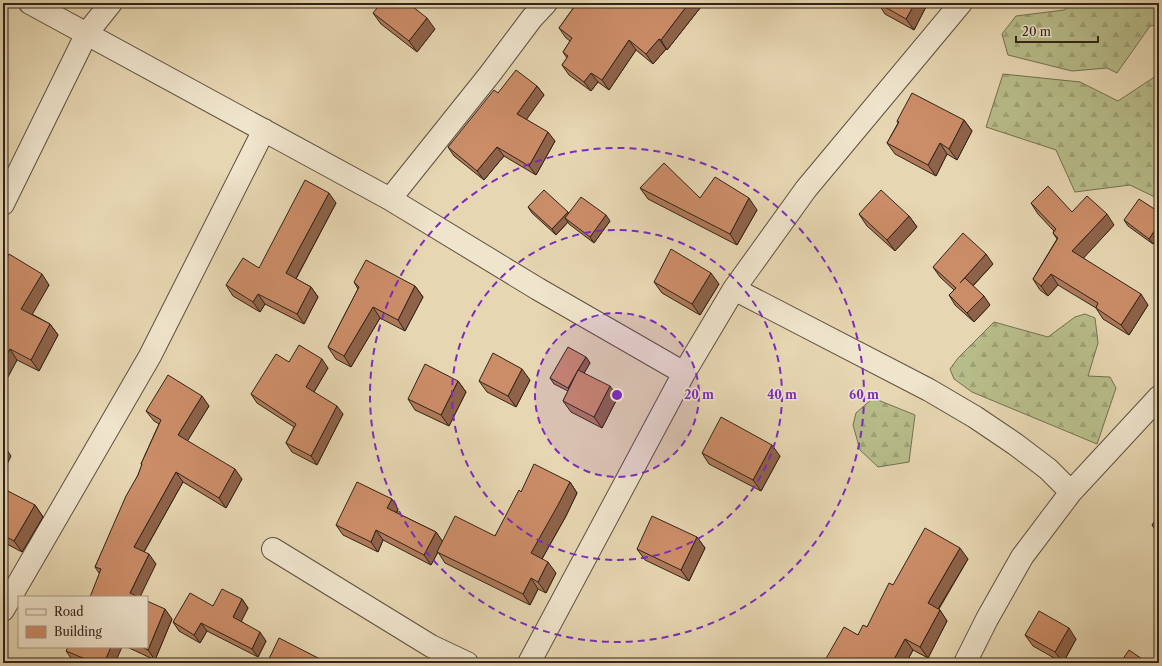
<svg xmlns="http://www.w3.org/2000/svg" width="1162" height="666" font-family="'Libre Caslon Text',serif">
  <defs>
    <pattern id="forest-firs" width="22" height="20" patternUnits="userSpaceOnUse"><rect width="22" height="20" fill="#b7bd8a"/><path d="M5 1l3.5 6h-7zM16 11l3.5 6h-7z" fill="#9ea276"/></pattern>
  </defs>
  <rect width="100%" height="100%" fill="#e6d6b1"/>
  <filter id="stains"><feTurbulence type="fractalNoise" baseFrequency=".005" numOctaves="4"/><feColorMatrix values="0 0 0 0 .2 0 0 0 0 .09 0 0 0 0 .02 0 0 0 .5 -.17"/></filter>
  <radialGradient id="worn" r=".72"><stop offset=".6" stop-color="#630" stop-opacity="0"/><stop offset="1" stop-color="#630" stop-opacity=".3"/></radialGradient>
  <path fill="url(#forest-firs)" stroke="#747052" d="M1073 3H1159V25L1150 26 1117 73 1107 68 1072 71 1008 55 1002 34 1016 16 1064 10Z
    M1003 74 1080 82 1118 101 1159 74V199L1130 185 1075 192 1056 150 986 127Z
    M1085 314 1095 318 1098 343 1088 376 1110 377 1116 388 1097 444 972 392 954 379 950 369 958 358 994 322 1048 337 1075 317Z
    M873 398 915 415 909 462 878 467 860 450 853 425 856 413Z"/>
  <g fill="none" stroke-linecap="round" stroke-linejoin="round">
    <defs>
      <path id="minor" d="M30 3 390 199 538 289 684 373 734 289 806 189 961 3
        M390 199 490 74 532 18 546 3
        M3 204 87 33 111 3
        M734 289 929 390 975 417 1015 444 1048 469 1071 492
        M273 549 431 646 467 663
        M3 610 150 356 264 130
        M529 663 684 373
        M965 663 987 619 1022 557 1071 492 1159 397"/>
    </defs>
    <use href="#minor" stroke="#5e5040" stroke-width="24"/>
    <use href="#minor" stroke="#efe4cc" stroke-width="22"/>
  </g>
  <path fill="#af7959" stroke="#31241a" d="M577 3H704L667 50 666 49 653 64 636 50 609 90 598 82 591 91 569 75 562 65 567 58 563 52 570 41 566 38 559 28Z
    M878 3H928L914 30 885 14Z
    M373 13 435 29 417 52 381 24Z
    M537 86 544 95 526 119 555 141 536 175 504 156 484 180 454 156 448 147 498 93Z
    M964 120 972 131 957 160 947 154 936 176 895 154 887 143 898 123 897 121Z
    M640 188 700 198 757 210 737 245 648 199Z
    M336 203 296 279 311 287 318 297 304 324 265 304 260 312 233 296 226 285 259 268Z
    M1031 203 1072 212 1114 225 1083 258 1148 305 1129 335 1103 319 1096 308 1058 285 1048 296 1040 290 1033 279 1057 239 1053 233 1054 231 1038 214Z
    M528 207 610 221 594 243 569 224 568 222 556 235 532 213Z
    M1159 212V236L1153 244 1128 226 1124 220Z
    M859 214 909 216 917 227 895 251 867 226Z
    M993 264 973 286 990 305 974 322 955 305 949 295 954 290 940 277 933 267Z
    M3 265 49 285 32 314 50 324 58 335 39 371 17 360 3 386Z
    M354 282 415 286 423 297 405 331 380 318 351 367 336 359 328 347 358 289Z
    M654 282 719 284 700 315 662 293Z
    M586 357 590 363 584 373 618 397 602 428 571 412 563 401 568 391 554 384 550 378Z
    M289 362 328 368 314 392 343 414 317 465 292 452 286 443 294 427 257 403 251 394Z
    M530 380 516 407 487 392 479 381Z
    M458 381 466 392 449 426 415 410 408 399Z
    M209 406 187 441 242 479 226 508 183 482 144 552 156 564 99 573 95 567 138 475 142 465 141 464 159 424 154 421 146 411Z
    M702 453 780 456 761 491 709 464Z
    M570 482 577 493 566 516 542 559 556 573 546 593 538 589 530 605 445 563 438 552 431 565 383 540 378 552 343 535 336 525 398 509 397 513 436 532 442 541 495 536 521 492Z
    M3 496 35 505 43 517 22 552 3 542Z
    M1159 516V535L1152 525Z
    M697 537 705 548 689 581 645 560 637 549Z
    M968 559 939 609 947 621 928 658 913 650 906 663H825L824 662 867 627 893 585Z
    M242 599 248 608 241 621 266 641 258 657 207 631 200 643 179 631 173 622 213 606Z
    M172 619 155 660 127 647H147Z
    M1025 635 1076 639 1063 663 1033 646Z
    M66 651 115 663H79L73 661Z"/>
  <path fill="#8e6349" stroke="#31241a" d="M689 3H704L667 50 661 40Z
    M915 3H928L914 30 906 19Z
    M427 18 435 29 417 52 409 41Z
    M659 39 666 49 653 64 646 54Z
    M629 40 636 50 609 90 602 80Z
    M591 73 598 82 591 91 584 82Z
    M537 86 544 95 524 123 517 114Z
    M964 120 972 131 957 160 949 149Z
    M548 132 555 141 536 175 529 166Z
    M940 143 947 154 936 176 928 165Z
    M497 147 504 156 484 180 477 171Z
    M329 193 336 203 293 284 286 273Z
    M749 198 757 210 737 245 730 234Z
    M568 212 572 218H565L568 222 556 235 552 229Z
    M1107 214 1114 225 1080 262 1072 251Z
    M606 215 610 221 594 243 590 237Z
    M909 216 917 227 895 251 887 240Z
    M1159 224V236L1153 244 1149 239Z
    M986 254 993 264 966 293 960 283Z
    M711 273 719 284 700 315 692 304Z
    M42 274 49 285 29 320 21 309Z
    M1051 274 1058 285 1048 296 1041 286Z
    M415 286 423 297 405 331 398 320Z
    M311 287 318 297 304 324 297 314Z
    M258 294 265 304 260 312 253 302Z
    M1141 294 1148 305 1129 335 1121 325Z
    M984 296 990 305 974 322 967 313Z
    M373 307 380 318 351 367 344 356Z
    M50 324 58 335 39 371 31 360Z
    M10 349 17 360 3 386V361Z
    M586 357 590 363 572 394 568 388Z
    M322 359 328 368 312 395 306 387Z
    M522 369 530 380 516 407 508 396Z
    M458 381 466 392 449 426 441 415Z
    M610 386 618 397 602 428 594 417Z
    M202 396 209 406 185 445 178 435Z
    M337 406 343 414 317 465 311 456Z
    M3 444 11 456 3 473Z
    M772 445 780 456 761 491 753 480Z
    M235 469 242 479 226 508 219 498Z
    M176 472 183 482 141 557 134 547Z
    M570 482 577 493 566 516 539 564 531 553Z
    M392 499 398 509 394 518 387 508Z
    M35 505 43 517 22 552 14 541Z
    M376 530 383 540 378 552 371 542Z
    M436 532 443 542 431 565 424 555Z
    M697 537 705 548 689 581 681 570Z
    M960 548 968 559 935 614 928 603Z
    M149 554 156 564 140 597H132L130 593Z
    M548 562 556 573 546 593 538 582Z
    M531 578 538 589 530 605 523 594Z
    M242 599 248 608 239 626 233 617Z
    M165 609 172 619 155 660 148 650Z
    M940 610 947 621 928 658 920 647Z
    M201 623 207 631 200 643 194 635Z
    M1069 628 1076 639 1063 663 1055 652Z
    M260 632 266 641 258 657 252 649Z
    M905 639 913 650 906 663H892Z
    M111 647H122L115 663H104Z"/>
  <path fill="#cb8d68" stroke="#31241a" d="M381 3H408L427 18 409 41 373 13Z
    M577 3H689L661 40 659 39 646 54 629 40 602 80 591 73 584 82 562 65 568 56 563 52 572 38 559 28Z
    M878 3H915L906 19Z
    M516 70 537 86 517 114 548 132 529 166 497 147 477 171 448 147 494 90 498 93Z
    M912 93 964 120 949 149 940 143 928 165 887 143 899 122 897 121Z
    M664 163 700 198 715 177 749 198 730 234 640 188Z
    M305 180 329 193 286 273 311 287 297 314 258 294 253 302 226 285 243 258 259 268Z
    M1048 186 1072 212 1087 196 1107 214 1072 251 1141 294 1121 325 1096 308 1098 303 1051 274 1041 286 1033 279 1058 238 1053 233 1056 229 1031 203Z
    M544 190 568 212 552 229 528 207Z
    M881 190 909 216 887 240 859 214Z
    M581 197 606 215 590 237 565 218Z
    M1139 199 1159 212V224L1149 239 1124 220Z
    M963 233 986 254 960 283 965 278 984 296 967 313 949 295 956 288 933 267Z
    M671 249 711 273 692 304 654 282Z
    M9 254 42 274 21 309 50 324 31 360 10 349 3 361V265Z
    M366 260 415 286 398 320 373 307 344 356 328 347 359 287 354 282Z
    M299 345 322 359 306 387 337 406 311 456 286 443 296 424 251 394 276 354 289 362Z
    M568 347 586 357 578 370 568 388 550 378Z
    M493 353 522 369 508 396 479 381Z
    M425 364 458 381 441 415 408 399Z
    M578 370 610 386 594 417 563 401Z
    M168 375 202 396 178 435 235 469 219 498 176 472 134 547 149 554 130 593 138 597H90L101 569 95 567 126 496 138 475 142 464H141L161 420 146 411Z
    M721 417 772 445 753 480 702 453Z
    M534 464 570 482 558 505 531 553 548 562 538 582 531 578 523 594 437 552 455 516 495 536 519 490 521 492Z
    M357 482 392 499 387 508 436 532 424 555 376 530 371 542 336 525Z
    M6 490 35 505 14 541 3 535V496Z
    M652 516 697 537 681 570 637 549Z
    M1159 516V530L1152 525Z
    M925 528 960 548 928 603 940 610 920 647 905 639 892 663H826L824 662 844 627 858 635 863 625 867 627 889 583 893 585Z
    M222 589 242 599 233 617 260 632 252 649 201 623 194 635 173 622 190 593 213 606Z
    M147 601 165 609 148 650 142 647H147Z
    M1039 611 1069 628 1055 652 1025 635Z
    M279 638 322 660 321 663H267Z
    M68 647H111L104 663H95L66 651Z
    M1129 650 1148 663H1120Z"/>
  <circle cx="617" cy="395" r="82" fill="#7b2cbf" fill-opacity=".12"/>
  <g fill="none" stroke="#7b2cbf" stroke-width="2" stroke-dasharray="7 5">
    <circle cx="617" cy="395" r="82"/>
    <circle cx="617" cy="395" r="165"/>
    <circle cx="617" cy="395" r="247"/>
  </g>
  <circle cx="617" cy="395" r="6" fill="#7b2cbf" stroke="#efe4cc" stroke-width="2"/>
  <g font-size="12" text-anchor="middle" font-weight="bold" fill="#7b2cbf" stroke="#efe4cc" stroke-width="3.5" stroke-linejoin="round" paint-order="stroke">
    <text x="699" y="399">20 m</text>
    <text x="782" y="399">40 m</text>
    <text x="864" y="399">60 m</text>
  </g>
  <rect width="1162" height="666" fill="none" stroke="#e6d6b1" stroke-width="16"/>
  <rect x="4" y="4" width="1154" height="658" fill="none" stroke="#31241a" stroke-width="2"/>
  <rect x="8" y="8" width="1146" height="650" fill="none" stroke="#31241a"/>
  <rect x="18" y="596" width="130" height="52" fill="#efe4cc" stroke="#a39785"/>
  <rect x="26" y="609" width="20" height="6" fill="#efe4cc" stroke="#a39785"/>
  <text x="54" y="616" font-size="12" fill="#31241a">Road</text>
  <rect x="26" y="626" width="20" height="12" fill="#cb8d68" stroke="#a39785"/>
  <text x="54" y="636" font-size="12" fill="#31241a">Building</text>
  <path d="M1016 36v6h82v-6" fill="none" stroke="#31241a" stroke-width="2"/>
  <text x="1022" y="36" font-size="12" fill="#31241a" stroke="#efe4cc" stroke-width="3" paint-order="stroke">20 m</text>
  <rect width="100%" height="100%" filter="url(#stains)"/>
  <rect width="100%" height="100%" fill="url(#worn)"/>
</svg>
